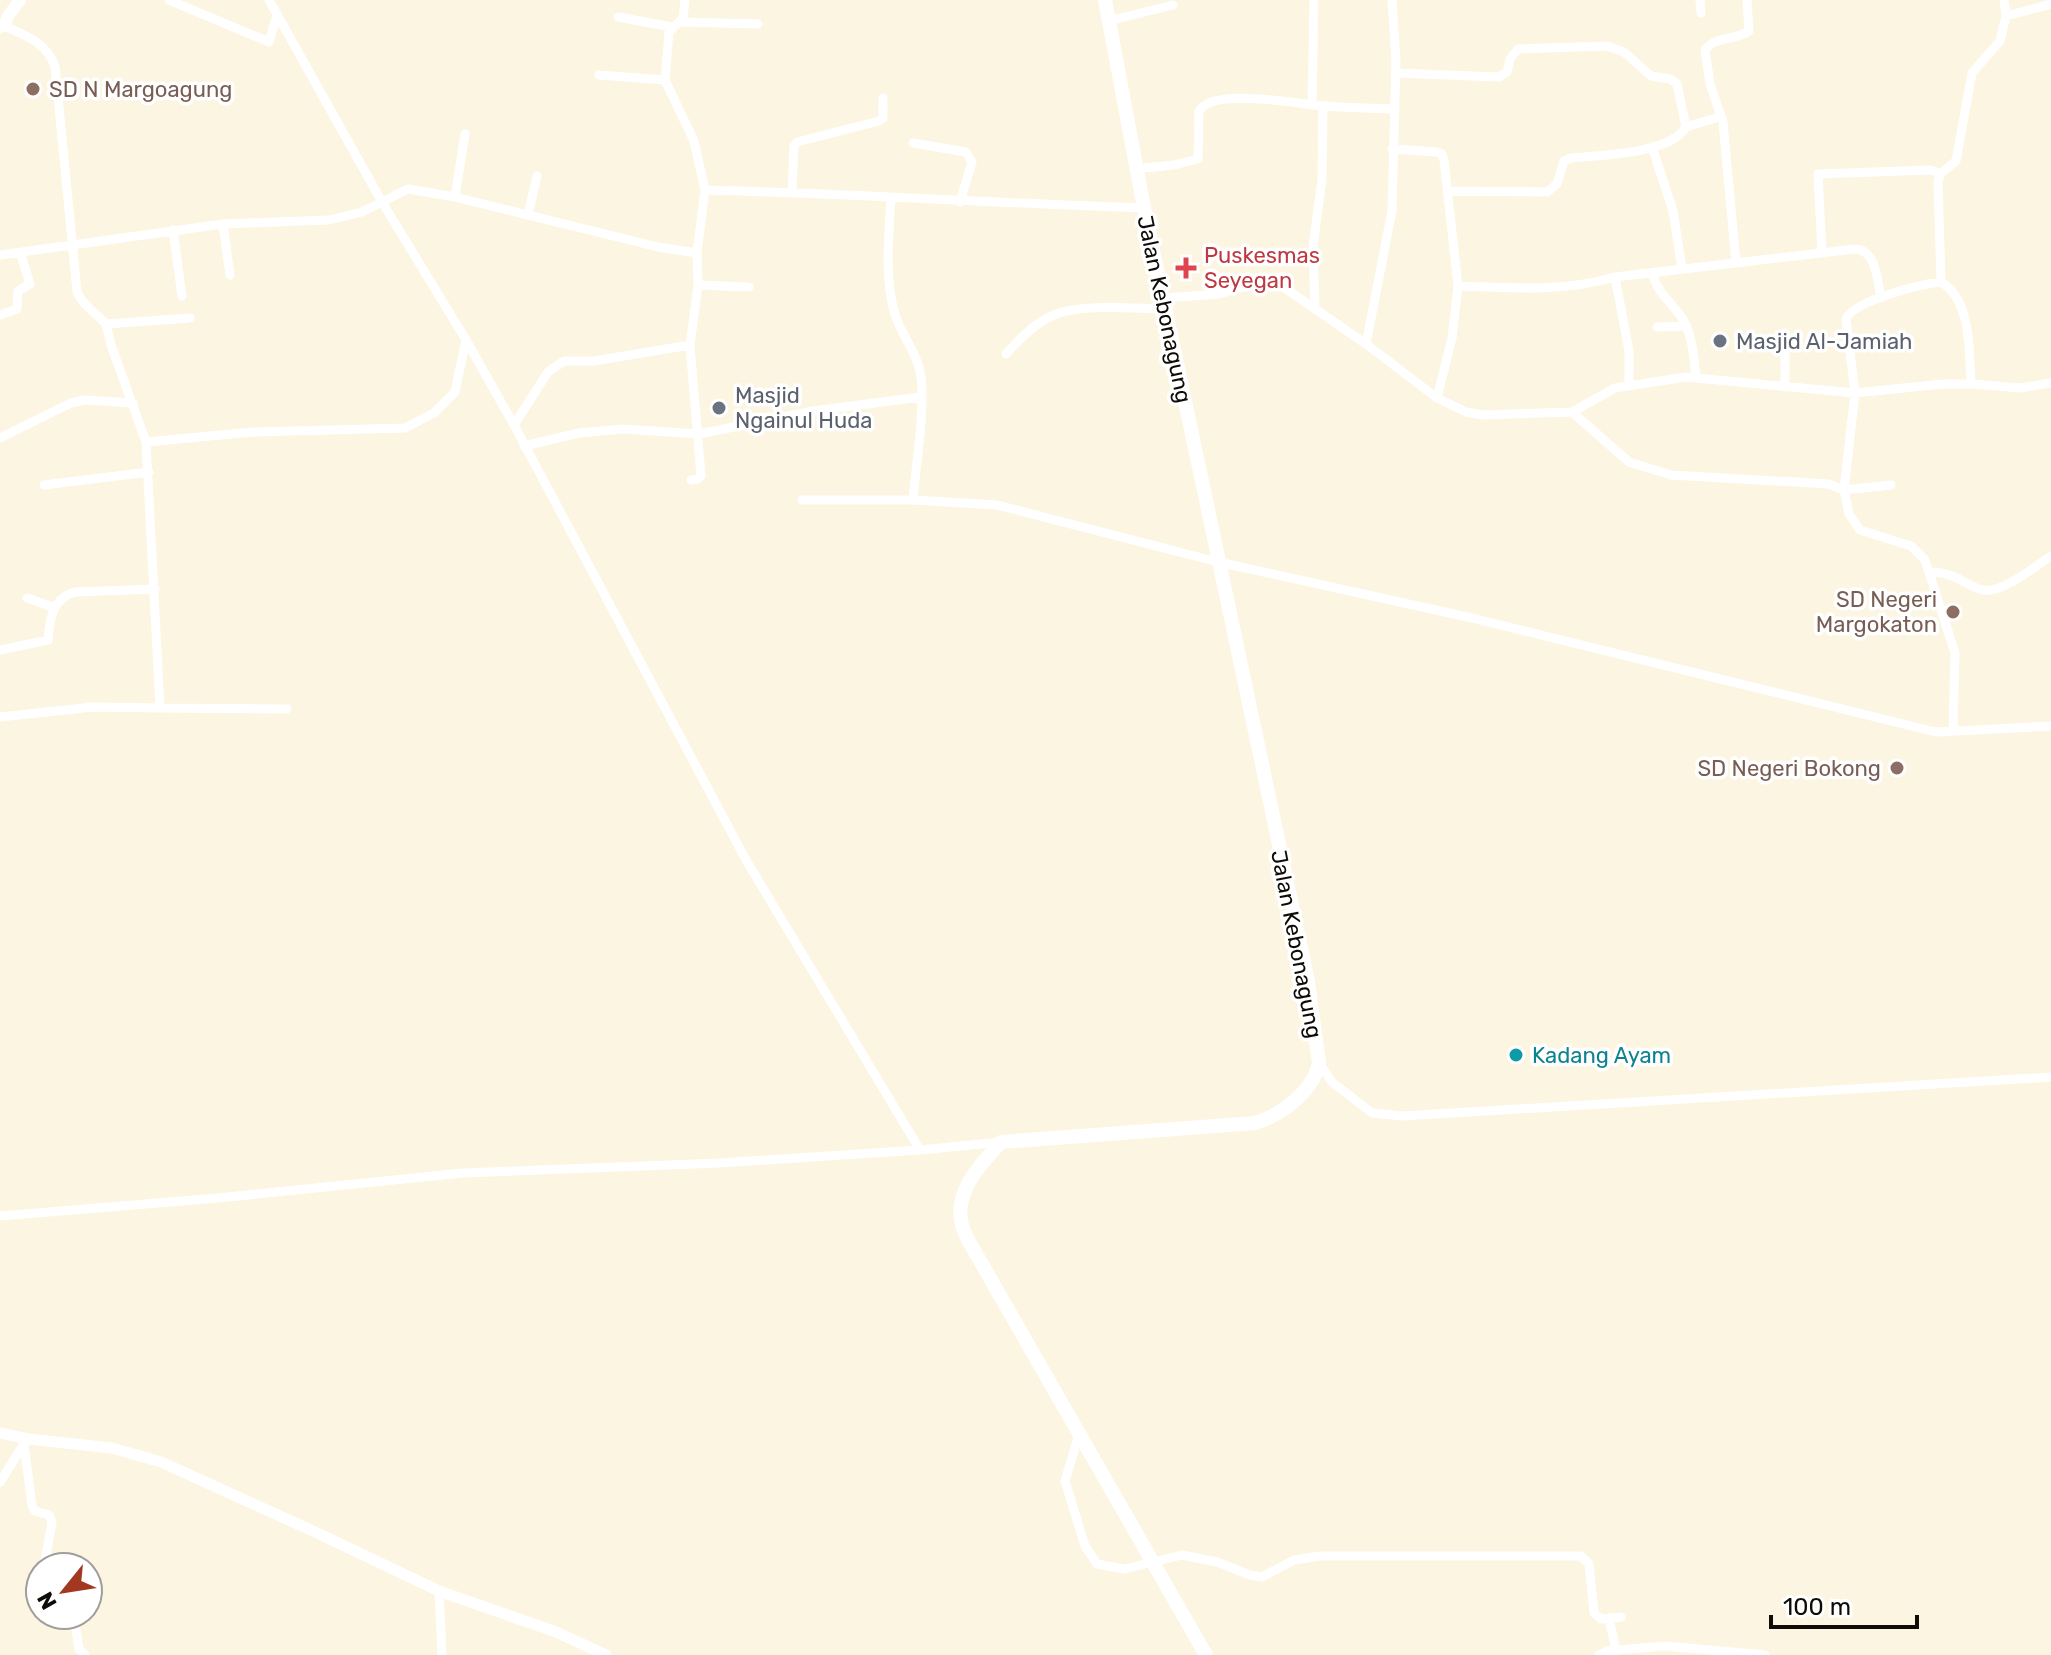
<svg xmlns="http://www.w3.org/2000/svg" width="2051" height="1655" font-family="Rubik,sans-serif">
  <rect width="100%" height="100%" fill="#fcf5e2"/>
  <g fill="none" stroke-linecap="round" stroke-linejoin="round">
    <path stroke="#fff" stroke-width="9" d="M169 0 269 42 277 15
      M269 0 382 202 466 340 514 425 746 860 920 1150
      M685 0 683 18 669 32 665 80 694 141 705 190
      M1700 0 1701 13
      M2004 0 2006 16
      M618 17 672 27
      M1108 21 1173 5
      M680 22 758 24
      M4 26C26 36 46 42 55 66L77 292 83 302 106 324 111 345 146 442
      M1395 73 1499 77 1507 72 1510 59 1518 49 1607 46 1624 52 1651 76 1670 79 1677 84 1686 127
      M599 75 665 80
      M1312 105 1314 0
      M913 143 966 152 972 162 960 202
      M1652 147 1673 211 1682 269
      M1392 149 1437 152 1442 154 1444 160 1458 286 1452 338 1437 398
      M1136 169 1174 165 1198 159 1199 111C1214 86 1300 105 1326 106 1349 108 1372 108 1395 109
      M1449 191 1547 192 1557 184 1564 161 1571 158C1600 155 1671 154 1686 127L1719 117
      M792 192 794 146 797 142 879 121 883 118V98
      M455 197 465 134
      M891 198C889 232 884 281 895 314 902 337 918 353 921 377 925 413 916 463 913 500
      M528 215 537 176
      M223 224 230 275
      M173 230 182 296
      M1822 252 1818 174 1930 170 1941 173
      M0 255 223 224 329 220 362 212 408 189 455 197 658 247 697 253 705 190C852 194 997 203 1144 208
      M1736 263 1723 122 1710 84 1705 50C1716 35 1735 41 1749 31L1747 0
      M1653 273C1655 292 1675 305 1684 321 1693 339 1694 359 1696 378
      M1615 277 1629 351V386
      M1941 282 1938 181 1941 173 1956 161 1972 73 2000 41 2006 16 2051 4
      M698 285 749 287
      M1458 286C1509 288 1565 292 1615 277L1855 249C1877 250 1877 281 1881 298
      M1164 298 1219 294 1261 282H1276L1366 344 1437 398 1466 412 1483 415 1572 412 1629 462 1671 475 1829 484 1844 490 1849 514 1860 530 1911 546 1925 560 1955 653 1953 731
      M1315 308 1313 246 1322 180 1323 106
      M0 315 17 309 18 291 30 284 20 252
      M106 324 190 318
      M1657 327 1687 326
      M1785 333V387
      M1366 344 1392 211 1396 60 1392 0
      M690 345 701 476 698 479 691 480
      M1006 354C1020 338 1035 323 1054 315 1083 303 1135 309 1167 309
      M1971 384 2020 388 2051 383
      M1572 412 1615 388 1686 377 1855 393 1943 384H1971C1969 353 1972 300 1941 282 1921 284 1853 301 1846 319L1855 393 1844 490 1891 485
      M514 425 548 372 564 361H594L690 345 698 285 697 253
      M0 438 71 403 85 400 133 403
      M524 446 579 433 623 429 699 434 813 411 921 397
      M44 485 149 472
      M802 500H913L997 505 1218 562 1472 618 1936 732 2051 726
      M1929 572C1957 572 1961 584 1983 590 2001 594 2036 566 2051 556
      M27 598 53 607
      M0 650 48 640C50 618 52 599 75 592L155 589
      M160 708 287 709
      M0 717 93 707 160 708 146 442 253 432 405 428 434 413 455 392 466 340
      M1319 1063 1332 1082 1372 1113 1403 1116 2051 1077
      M0 1216 218 1198 463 1173 719 1163 920 1150 1001 1142
      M1079 1434 1065 1481 1085 1546 1097 1564 1124 1569 1182 1555 1217 1562 1250 1575 1262 1577 1294 1560 1320 1556H1581L1589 1564 1594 1613 1601 1619 1621 1617
      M24 1444 32 1506 35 1511 49 1515 52 1522 44 1567
      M0 1482 24 1444
      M40 1583 35 1602 40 1609
      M439 1591 442 1655
      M56 1615 75 1623 79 1649 85 1655
      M1609 1618 1616 1651
      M1599 1655 1607 1651 1665 1646 1765 1655"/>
    <path stroke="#fff" stroke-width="11" d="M0 1433 28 1439 112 1448 161 1462 313 1531 439 1591 556 1632 606 1655"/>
    <path stroke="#fff" stroke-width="12" d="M0 27 4 26 8 16 20 0"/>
    <path stroke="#fff" stroke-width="14" d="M1105 0 1144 208 1308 981 1319 1063C1313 1092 1281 1115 1255 1123L1001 1142C981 1164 953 1192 962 1225 965 1237 973 1248 979 1259L1206 1655"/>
  </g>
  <g fill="#8d6e63" stroke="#fff" stroke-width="3">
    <circle cx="33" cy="89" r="8"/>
    <circle cx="1953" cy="612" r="8"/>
    <circle cx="1897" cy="768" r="8"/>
  </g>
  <path fill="#e0444e" stroke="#fff" stroke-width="3" d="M1182 256h8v8h8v8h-8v8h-8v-8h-8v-8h8z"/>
  <g fill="#6b7280" stroke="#fff" stroke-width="3">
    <circle cx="1720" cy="341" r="8"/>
    <circle cx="719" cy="408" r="8"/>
  </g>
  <circle fill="#0f9aa8" stroke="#fff" stroke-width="3" cx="1516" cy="1055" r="8"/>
  <g text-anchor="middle" stroke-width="7" stroke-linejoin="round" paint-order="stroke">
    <g font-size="22" fill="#785e54" stroke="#fff" text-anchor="end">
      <text x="49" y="97" text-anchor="start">SD N Margoagung</text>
      <text x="1937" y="607">SD Negeri<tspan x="1937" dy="25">Margokaton</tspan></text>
      <text x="1881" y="776">SD Negeri Bokong</text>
    </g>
    <g font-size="22" fill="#be3a42" stroke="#fff" text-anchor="start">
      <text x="1204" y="263">Puskesmas<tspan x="1204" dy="25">Seyegan</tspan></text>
    </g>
    <g font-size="22" fill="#0f0c07" stroke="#fff">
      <text transform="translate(1165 309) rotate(78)" y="8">Jalan Kebonagung</text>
      <text transform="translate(1297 944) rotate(79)" y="8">Jalan Kebonagung</text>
    </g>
    <g font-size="22" fill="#5b616d" stroke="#fff" text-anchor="start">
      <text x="1736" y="349">Masjid Al-Jamiah</text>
      <text x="735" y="403">Masjid<tspan x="735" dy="25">Ngainul Huda</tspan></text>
    </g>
    <g font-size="22" fill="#0d838f" stroke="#fff" text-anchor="start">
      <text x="1532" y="1063">Kadang Ayam</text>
    </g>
  </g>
  <g transform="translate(64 1591) rotate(240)"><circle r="38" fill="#ffffff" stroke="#9f9e9c" stroke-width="2"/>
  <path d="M0-6L14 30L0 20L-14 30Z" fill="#a1381f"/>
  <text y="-12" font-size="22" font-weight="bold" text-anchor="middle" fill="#0f0c07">N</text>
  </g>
  <path d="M1771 1615v12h146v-12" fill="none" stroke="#0f0c07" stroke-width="4"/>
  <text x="1783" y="1615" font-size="24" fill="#0f0c07" stroke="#ffffff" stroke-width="6" paint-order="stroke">100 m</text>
</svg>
